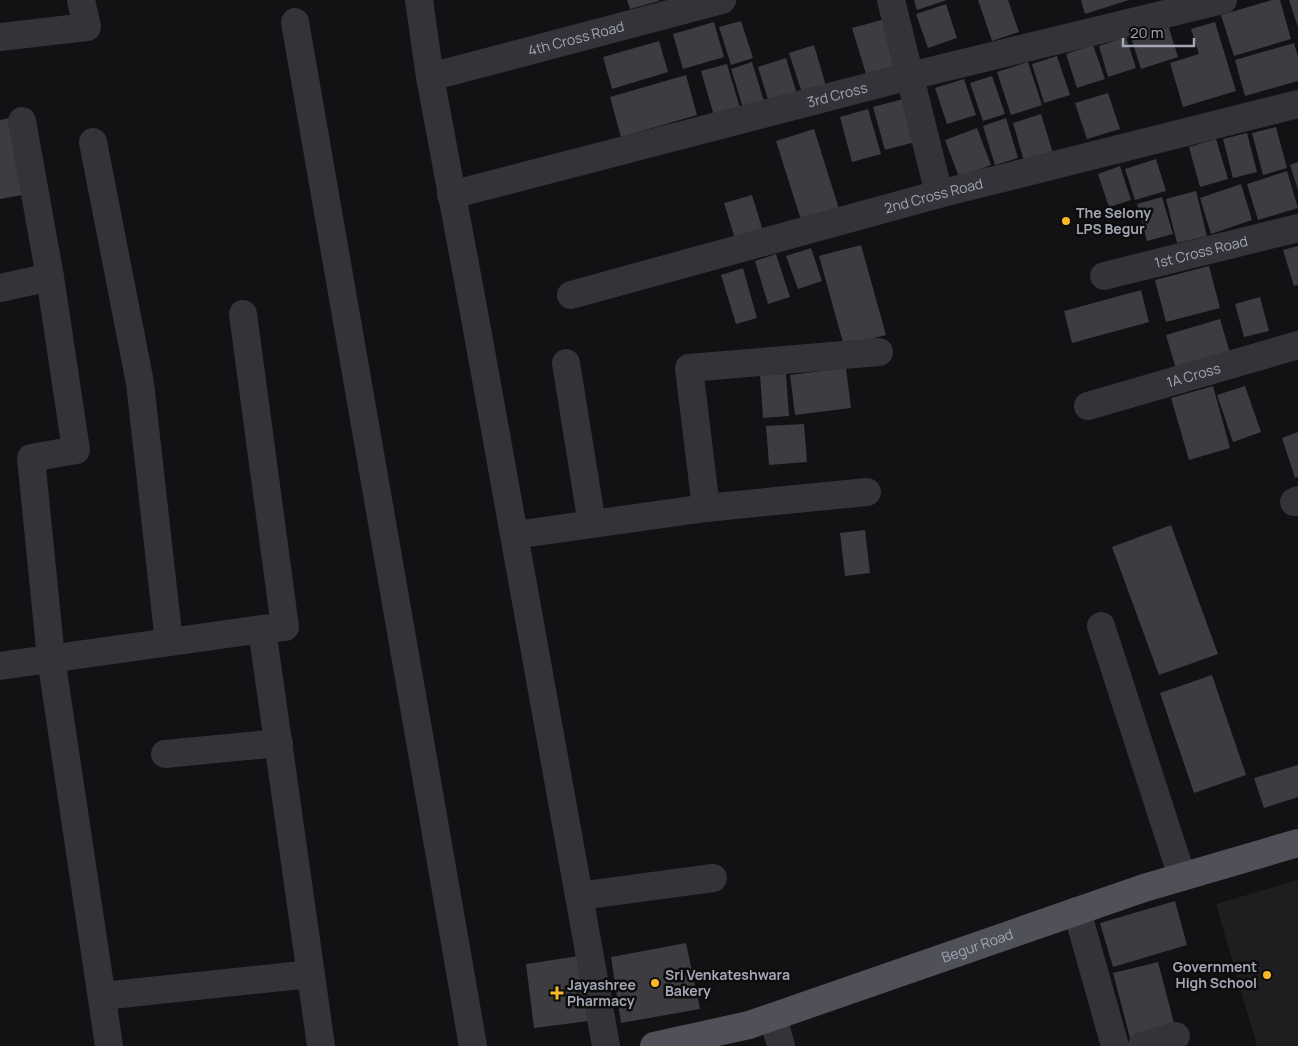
<svg xmlns="http://www.w3.org/2000/svg" width="1298" height="1046" font-family="Manrope,sans-serif">
  <rect width="100%" height="100%" fill="#121214"/>
  <path fill="#1e1e21" d="M1298 880V1046H1257L1216 904Z"/>
  <path fill="#3c3c41" d="M627 0H659V1L630 9Z
    M914 0H947L917 10Z
    M978 0H1008L1019 32 992 41Z
    M1081 0H1129L1085 14Z
    M1272 0H1280L1291 39 1234 56 1221 15Z
    M1289 0H1298V27Z
    M946 4 957 38 928 48 916 14Z
    M885 19 898 65 866 74 852 28Z
    M741 21 753 58 731 65 719 27Z
    M714 22 724 57 683 69 673 34Z
    M1215 22 1236 91 1183 107 1170 63 1199 54 1191 29Z
    M1168 25 1178 57 1141 69 1131 37Z
    M1126 37 1136 68 1108 77 1099 46Z
    M659 41 668 72 612 89 603 57Z
    M1294 43 1298 57V81L1245 96 1235 60Z
    M814 45 826 86 802 93 789 53Z
    M1093 45 1105 79 1077 88 1066 54Z
    M1057 56 1070 95 1044 103 1032 64Z
    M786 58 797 94 769 103 758 67Z
    M752 62 764 101 743 108 731 69Z
    M1028 62 1042 105 1011 115 997 72Z
    M727 64 740 108 714 116 701 71Z
    M686 75 697 115 621 137 610 97Z
    M992 76 1005 114 983 121 970 83Z
    M964 79 976 115 947 124 935 88Z
    M1108 93 1120 129 1087 139 1075 103Z
    M903 99 915 142 885 150 873 107Z
    M868 109 881 154 852 162 840 117Z
    M1041 114 1053 153 1024 161 1013 123Z
    M16 117 28 194 0 199V120Z
    M1006 118 1018 158 995 165 983 126Z
    M1276 127 1287 168 1263 175 1252 133Z
    M977 128 991 165 959 177 945 140Z
    M814 129 839 209 801 220 776 141Z
    M1247 133 1257 172 1233 178 1223 139Z
    M1216 139 1228 179 1200 187 1189 147Z
    M1156 159 1166 191 1135 200 1125 169Z
    M1298 162V190L1290 165Z
    M1120 166 1131 200 1109 207 1098 174Z
    M1287 171 1298 208 1258 220 1247 184Z
    M1241 184 1252 220 1211 234 1200 198Z
    M1196 191 1207 236 1177 243 1166 199Z
    M752 195 764 234 736 242 724 203Z
    M1162 197 1173 234 1147 241 1137 204Z
    M861 245 886 335 844 346 819 256Z
    M1298 246V285L1294 286 1283 250Z
    M811 248 822 281 798 289 786 256Z
    M776 254 790 297 768 304 755 261Z
    M1209 266 1220 308 1166 322 1155 280Z
    M743 268 757 318 736 324 721 275Z
    M1141 290 1149 322 1072 343 1064 311Z
    M1260 297 1269 331 1244 337 1235 304Z
    M1220 319 1230 353 1176 369 1166 335Z
    M846 368 851 408 795 415 790 375Z
    M786 374 789 416 763 418 760 375Z
    M1213 386 1230 448 1189 460 1171 398Z
    M1245 386 1261 432 1233 442 1217 395Z
    M804 424 807 462 769 465 766 426Z
    M1298 432V477L1295 478 1282 438Z
    M1171 525 1218 654 1159 675 1112 547Z
    M865 530 870 573 845 576 840 533Z
    M1212 675 1246 775 1194 793 1160 693Z
    M1298 765V797L1264 808 1254 778Z
    M1175 901 1187 945 1113 967 1100 923Z
    M686 943 700 1009 621 1023 611 957Z
    M579 956 589 1021 534 1028 526 964Z
    M1158 962 1175 1027 1130 1038 1113 973Z"/>
  <g fill="none" stroke-linecap="round" stroke-linejoin="round">
    <g stroke="#333339" stroke-width="28">
      <path d="M419 0 430 77 475 318 606 1046"/>
      <path d="M891 0 939 194"/>
      <path d="M295 22 473 1046"/>
      <path d="M0 37 87 27 81 0"/>
      <path id="s1" d="M430 77 722 0"/>
      <path d="M22 121 50 277 76 450 31 458 51 658 109 1046"/>
      <path d="M93 142 140 383 169 642"/>
      <path id="s2" d="M451 195 910 76 1223 0"/>
      <path id="s3" d="M1104 276 1298 228"/>
      <path d="M0 288 50 277"/>
      <path id="s4" d="M571 295 939 194 1298 104"/>
      <path d="M566 363 592 524"/>
      <path id="s5" d="M1088 406 1298 345"/>
      <path d="M1294 502 1298 500"/>
      <path d="M706 508 689 368 879 352"/>
      <path d="M515 535 706 508 867 492"/>
      <path d="M1101 626 1182 877"/>
      <path d="M262 629 321 1046"/>
      <path d="M0 666 262 629 285 627 243 314"/>
      <path d="M165 754 279 743"/>
      <path d="M579 896 713 878"/>
      <path d="M1077 911 1115 1046"/>
      <path d="M102 996 311 974"/>
      <path d="M773 1017 781 1046"/>
      <path d="M1142 1046 1176 1036"/>
    </g>
    <path stroke="#4f5058" stroke-width="28" id="s6" d="M654 1046 749 1025 1144 888 1298 843"/>
  </g>
  <g fill="#f9ba25" stroke="#0d0d0e" stroke-width="2">
    <circle cx="1066" cy="221" r="5"/>
    <circle cx="1267" cy="975" r="5"/>
    <circle cx="655" cy="983" r="5"/>
    <path d="M554.5 985.5h5v5h5v5h-5v5h-5v-5h-5v-5h5z"/>
  </g>
  <g text-anchor="middle" stroke-width="5" stroke-linejoin="round" paint-order="stroke">
    <g font-size="14" fill="#a3a7b5" stroke="#0d0d0e">
      <text dy="5" stroke="none"><textPath href="#s1" startOffset="151">4th Cross Road</textPath></text>
      <text dy="5" stroke="none"><textPath href="#s2" startOffset="399">3rd Cross</textPath></text>
      <text dy="5" stroke="none"><textPath href="#s4" startOffset="376">2nd Cross Road</textPath></text>
      <text dy="5" stroke="none"><textPath href="#s3" startOffset="100">1st Cross Road</textPath></text>
      <text dy="5" stroke="none"><textPath href="#s5" startOffset="110">1A Cross</textPath></text>
      <text dy="5" stroke="none"><textPath href="#s6" startOffset="339">Begur Road</textPath></text>
    </g>
    <g font-size="14" font-weight="bold" fill="#a3a7b5" stroke="#0d0d0e" text-anchor="start">
      <text x="1076" y="218">The Selony<tspan x="1076" dy="16">LPS Begur</tspan></text>
      <text x="1257" y="972" text-anchor="end">Government<tspan x="1257" dy="16">High School</tspan></text>
      <text x="665" y="980">Sri Venkateshwara<tspan x="665" dy="16">Bakery</tspan></text>
      <text x="567" y="990">Jayashree<tspan x="567" dy="16">Pharmacy</tspan></text>
    </g>
  </g>
  <path d="M1123 38v8h71v-8" fill="none" stroke="#a3a7b5" stroke-width="2.5"/>
  <text x="1130" y="38" font-size="15" fill="#a3a7b5" stroke="#0d0d0e" stroke-width="4" paint-order="stroke">20 m</text>
</svg>
